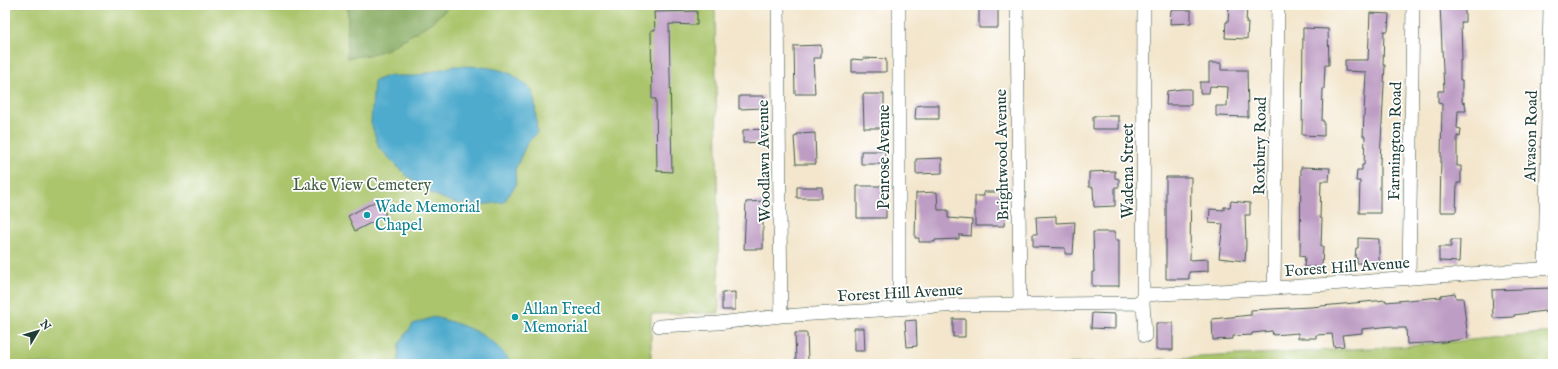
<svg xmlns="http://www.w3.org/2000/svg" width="1558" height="369" font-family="'IM FELL English',serif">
  <rect width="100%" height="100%" fill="#fff"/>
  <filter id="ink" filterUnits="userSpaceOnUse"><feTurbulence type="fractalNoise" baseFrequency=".025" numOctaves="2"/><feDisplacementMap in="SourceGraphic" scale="8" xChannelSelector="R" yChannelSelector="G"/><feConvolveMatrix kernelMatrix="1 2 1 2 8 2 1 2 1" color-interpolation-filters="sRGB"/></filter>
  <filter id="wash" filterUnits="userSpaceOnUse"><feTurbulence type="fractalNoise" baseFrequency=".012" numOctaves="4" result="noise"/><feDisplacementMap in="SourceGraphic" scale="16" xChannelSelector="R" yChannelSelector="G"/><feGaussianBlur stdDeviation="0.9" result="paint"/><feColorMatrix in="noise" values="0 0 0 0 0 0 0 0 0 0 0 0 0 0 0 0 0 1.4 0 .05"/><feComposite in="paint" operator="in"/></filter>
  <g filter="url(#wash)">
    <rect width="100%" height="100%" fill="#f3e6cc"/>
    <path fill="#aac56c" stroke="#648150" d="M5 5H715L719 313 651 314V364H5Z
      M1553 332V364H1068L1409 346Z"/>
    <path fill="#87aa60" stroke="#53744a" d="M348 5H451L432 22 388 49 368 55 347 58Z"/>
    <path fill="#4fabcd" stroke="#377480" d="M453 66C472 66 491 66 509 73 517 77 525 84 532 90L535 104 537 133 527 143 515 170 516 185 504 202 480 205 454 203 430 193 406 175 379 148 371 123 374 81 387 76H416Z
      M434 317C468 326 491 334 512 364H398L399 344 413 324Z"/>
    <g id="blocks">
      <path fill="#be9dc4" d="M979 5H998V28H979Z
        M1229 5H1247L1246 23H1248L1247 39 1225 38 1226 22H1228Z
        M1440 5H1465V22H1461L1462 60H1460V80H1462V102L1465 103 1466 111H1458L1457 128 1461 129 1460 137 1457 136V166H1461V183H1457L1456 212H1440L1442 104 1438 103V91H1444Z
        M1171 10H1191V23L1170 24Z
        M697 11V25L669 24 672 172 657 171 656 99H652L651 30H655L654 12Z
        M1370 13 1389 14 1388 31H1384L1383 65H1385L1380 162V213H1359L1360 181H1356L1357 170H1362V165H1364L1365 136H1363L1366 72 1345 71V60H1368Z
        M1303 28 1328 29 1329 65H1325L1324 89H1323L1322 121H1324V136L1302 135Z
        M821 45V58H813L815 94H795L794 46Z
        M863 58 886 59V72H852V59L863 60Z
        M1209 63H1221V70H1247L1248 117 1216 116V106H1227L1228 87 1210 86 1209 93H1200V82H1209Z
        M1182 89H1191V105H1166L1167 91Z
        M863 94H884V128H864Z
        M739 96H764V108L739 109Z
        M924 105H939V119H915L916 106Z
        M1093 116H1119V129H1093Z
        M765 129V138L761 139 762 142 743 143V130Z
        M815 133 816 164H796L794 137 797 136V134Z
        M861 151H885V164H861Z
        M942 158V173L916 174V159Z
        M1301 167 1330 168 1329 181H1321L1320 218H1322L1321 246H1323L1322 267H1304L1305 257 1300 256Z
        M1115 171V178L1119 179V187H1115V206L1094 207 1093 187H1089V172Z
        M1166 177H1191L1190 260 1208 259V271L1189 272V279H1166Z
        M857 186H882V203H886V218H857Z
        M797 187H822V198H797Z
        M937 192 938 210H948V218L972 220 971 236 959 235V239L935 240V242H919V238H915L916 193Z
        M984 192H1000V213H1005L1004 226H975V196H984Z
        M378 200 386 215 355 231 348 216Z
        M766 201V214H763V249H744L746 202Z
        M1231 201 1250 203V215H1245L1246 245 1245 261 1219 258 1223 224 1209 223 1210 209 1224 210V207H1230Z
        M1056 216V223L1075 222 1073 254H1065V248L1033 247V234H1037L1036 217Z
        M1093 232H1115V240H1119V286H1092V272H1094Z
        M1358 238 1379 239V267H1366V263H1357V258H1355L1356 248H1358Z
        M1451 240H1460L1459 262 1439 261V247H1451Z
        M1553 288V312L1545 313 1544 311 1514 315V317L1493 318 1492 290Z
        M735 292V310H722V293Z
        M1455 293 1456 298H1463L1468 338 1444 342 1407 344 1406 328H1393L1392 326 1362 329V333L1342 335 1344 346 1334 347 1332 334 1316 335V338H1298V333L1273 335 1272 331 1252 333V335L1233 336V339L1213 340 1212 319 1251 315V310L1311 307 1386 300V302L1441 297V295Z
        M1092 313 1115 314V329L1091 328Z
        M953 319H965V337H953Z
        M916 320 917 346 907 347 905 321Z
        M1156 323H1173V350H1156Z
        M854 328H864L865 351H854Z
        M795 333H807L808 362H796Z"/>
    </g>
  </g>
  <g filter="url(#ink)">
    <use href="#blocks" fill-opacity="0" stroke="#3f564b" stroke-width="1"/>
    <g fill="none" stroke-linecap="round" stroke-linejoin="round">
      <defs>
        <path id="minor" d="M778 5 781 316
          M899 5V309
          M1017 5 1020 305
          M1144 5 1143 303 1145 336
          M1545 268 1550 5
          M1409 278 1413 5
          M1274 288 1278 5
          M1143 295 1274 288 1553 268
          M659 326 718 323 781 316 960 305 1143 303"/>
      </defs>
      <use href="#minor" stroke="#3f564b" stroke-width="14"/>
      <use href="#minor" stroke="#fff" stroke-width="13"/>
    </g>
  </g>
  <g fill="#0f9aa8" stroke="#fff" stroke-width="1.5">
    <circle cx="367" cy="215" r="4"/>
    <circle cx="515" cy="317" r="4"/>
  </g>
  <g text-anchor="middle" stroke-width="3.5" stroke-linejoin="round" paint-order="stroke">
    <g font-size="16" fill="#1f3d34" stroke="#fff">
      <text transform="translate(1530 136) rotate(-89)" y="6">Alvason Road</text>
      <text transform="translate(1394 141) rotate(-89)" y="6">Farmington Road</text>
      <text transform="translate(1259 146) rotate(-89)" y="6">Roxbury Road</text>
      <text transform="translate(1001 155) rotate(-91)" y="6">Brightwood Avenue</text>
      <text transform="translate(883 157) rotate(-90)" y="6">Penrose Avenue</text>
      <text transform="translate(763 161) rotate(-91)" y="6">Woodlawn Avenue</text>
      <text transform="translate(1127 171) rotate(-90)" y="6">Wadena Street</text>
      <text transform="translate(1347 266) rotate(-4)" y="6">Forest Hill Avenue</text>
      <text transform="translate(900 292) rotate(-3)" y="6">Forest Hill Avenue</text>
    </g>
    <g font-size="16" fill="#425f42" stroke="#fff">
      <text x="362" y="190">Lake View Cemetery</text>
    </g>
    <g font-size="16" fill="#0d838f" stroke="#fff" text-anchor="start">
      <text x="375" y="212">Wade Memorial<tspan x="375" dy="18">Chapel</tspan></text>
      <text x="523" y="314">Allan Freed<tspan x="523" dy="18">Memorial</tspan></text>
    </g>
  </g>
  <rect width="1558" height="369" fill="none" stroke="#fff" stroke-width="20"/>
  <g transform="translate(38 331) rotate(52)" stroke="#ffffff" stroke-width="3" paint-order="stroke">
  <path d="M0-3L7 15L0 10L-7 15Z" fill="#1f3d34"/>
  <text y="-6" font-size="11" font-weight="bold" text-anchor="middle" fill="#1f3d34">N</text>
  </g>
</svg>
